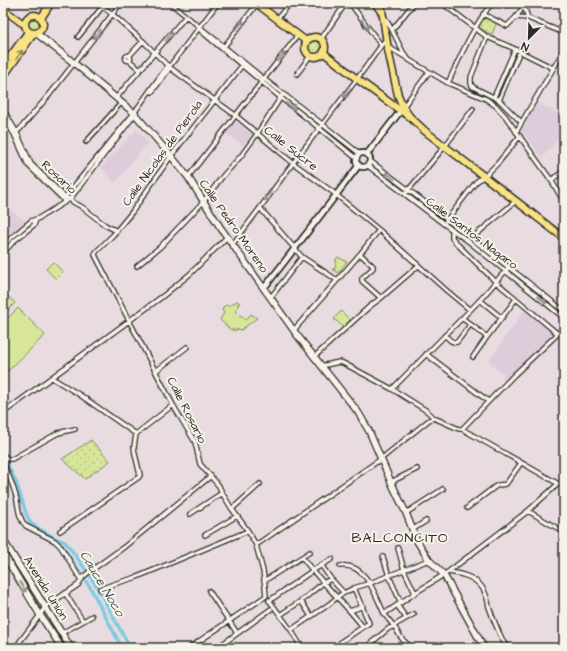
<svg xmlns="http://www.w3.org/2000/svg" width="567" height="651" font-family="'Architects Daughter',sans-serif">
  <defs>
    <pattern id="park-dots" width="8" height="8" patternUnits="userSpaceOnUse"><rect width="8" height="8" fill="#d7e699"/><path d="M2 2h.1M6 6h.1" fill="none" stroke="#b9c584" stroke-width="1.8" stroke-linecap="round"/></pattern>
  </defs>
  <rect width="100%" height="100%" fill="#e9dce0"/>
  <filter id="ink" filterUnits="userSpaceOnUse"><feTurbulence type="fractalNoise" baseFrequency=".025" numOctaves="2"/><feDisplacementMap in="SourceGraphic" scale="8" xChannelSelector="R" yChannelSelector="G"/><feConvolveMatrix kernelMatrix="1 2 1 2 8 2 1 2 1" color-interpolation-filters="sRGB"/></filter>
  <g filter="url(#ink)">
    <path fill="#dfccdb" d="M536 102 559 114 564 107V131L542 158 521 130Z
      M234 121H235L254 135V137L249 141 245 147 225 133Z
      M137 129 148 143 115 183 101 167Z
      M3 204 25 221 19 228H17L16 230 3 244Z
      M524 311 553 334 503 381V373L494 367 489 360Z"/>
    <path fill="url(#park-dots)" stroke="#818862" d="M483 16 497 22 492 34 486 32 477 26Z
      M27 24a7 7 0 1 1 14 0a7 7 0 1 1-14 0Z
      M307 47a8 8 0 1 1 16 0a8 8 0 1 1-16 0Z
      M91 440 110 461 85 479 62 459Z"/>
    <path fill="#d7e699" stroke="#818862" d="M338 257 347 262 338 273 332 269 335 270 334 268 336 266 335 264 337 261 335 260Z
      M53 262 63 272 56 279 46 269Z
      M3 292 15 303 3 315Z
      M237 301 240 303 237 305 239 306 235 311 240 316 241 315 246 320 251 314 257 318 241 330 238 329 234 331 233 329 231 330 220 320 224 313 222 310 223 307 227 305 229 306Z
      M18 308 45 335 8 371 3 366V323Z
      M341 311 350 320 343 327 334 319Z"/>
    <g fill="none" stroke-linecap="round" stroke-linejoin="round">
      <path stroke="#80cae0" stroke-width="3.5" d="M3 456 16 482 27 516 31 523 36 527 53 537 65 542 70 548 81 563 96 585 127 642 130 648
        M59 540 63 547 90 587 122 648"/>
      <defs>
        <path id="pedestrian" d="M86 142 122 102"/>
        <path id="minor" d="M98 3 112 14 143 41 169 67 235 115 293 163 334 193 379 230 447 291 470 310
          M170 3 264 79 322 124 360 154
          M350 3 381 45
          M442 3 487 37 515 49 553 68
          M520 3 524 6 528 18
          M483 14 507 26 516 17 526 3
          M384 16 392 30 403 52 409 60 448 83 486 99 496 106 505 116 551 180 564 202
          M516 17 528 18 564 33
          M277 19 290 3
          M200 28 201 31 281 98 319 128 357 159
          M392 30 414 3
          M78 37 103 6
          M487 37 471 77V84L473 87 499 100 521 122
          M321 39 346 3
          M388 47 407 58
          M223 48 257 4
          M130 55 143 41
          M125.5 58a2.5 2.5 0 1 1 5 0a2.5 2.5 0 1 1-5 0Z
          M129 60 140 70
          M244 63 171 156 132 212 113 235 96 252 95 255 173 405 195 442 200 464 219 486 222 493 232 509 248 531 256 545 263 571 265 586 266 596
          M297 74 310 56
          M448 83C461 55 473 27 492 3
          M152 92 169 69V67
          M494 97 515 49
          M116 98 186 16
          M499 100 520 51
          M403 107 429 72
          M3 109 17 133 31 164 65 197 70 199 73 202 82 207 105 225 117 231
          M3 116 14 134 28 165 64 200
          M516 132 564 50
          M14 134 20 129 50 94 121 3
          M370 161C436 210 500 260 564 311
          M367 165 444 224 468 241 564 318
          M188 177 298 35
          M551 180 564 171
          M405 194 445 146 473 109
          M63 203 65 197 134 113 166 68 169 67 218 3
          M260 208 302 257 337 280
          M446 221 476 182 488 173 498 163 520 136
          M453 230 452 233V238L458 245 496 282 558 334
          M472 238 516 201
          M232 245 260 208 293 163 357 79 386 39
          M3 246 11 238 31 221 39 218 70 199 136 113
          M3 253 14 241 34 225 36 220
          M360 254 373 266V268L362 278V281L381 298
          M137 266 160 247 204 201 222 177 241 156 257 134 283 94
          M271 297 302 257
          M480 300 502 318
          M462 318 487 337
          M294 330 360 254 379 230
          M445 335C449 339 451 343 457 342L470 325
          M426 354 488 401
          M314 357 370 306 381 298 418 266
          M473 357 487 337 516 299
          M321 366 339 362 343 363 392 389 427 411 434 418
          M156 371 187 347
          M52 378 80 395 136 434 134 447 135 454 140 475 139 477 60 531
          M392 389 480 300 507 269
          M3 413 163 296 190 274 227 237
          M434 418 459 429H462L564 487
          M462 429 514 375 564 328
          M136 434 173 405
          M3 454 7 459H12L58 433 75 429
          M3 464C8 473 12 483 15 493 19 504 17 517 26 526L55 541 61 547 81 580
          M391 482 417 469
          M467 508 496 486C500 484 504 485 506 484L521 463
          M232 509 260 484
          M528 511 564 532
          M406 513 443 489
          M190 514 222 493
          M412 530 426 521
          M205 535 237 516
          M256 545 381 459 429 420 434 418
          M398 548 404 570 415 593
          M302 557C320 582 344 602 363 627
          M383 557 389 576 401 603
          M321 565 331 579 344 593
          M340 566C366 562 375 595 384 613 386 617 390 621 393 625 397 630 399 636 404 641 406 644 411 646 414 648
          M448 572 528 511 558 484
          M264 581 310 552
          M100 589 114 584 137 577 248 531
          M209 591 237 633
          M65 593 83 621
          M269 600 291 630 302 648
          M269 601 312 571 332 559
          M301 601 311 616
          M397 605 406 618
          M350 611 363 606
          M384 614 415 593 448 572C464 574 480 578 486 595 488 599 488 603 489 607 494 621 499 635 507 648
          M280 615 301 601 323 583 331 579
          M291 630 328 605 340 595 354 588 370 583 429 560
          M62 633 92 616
          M15 648 40 615 45 607 78 585 83 577 89 572 124 547 211 476
          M189 648 266 596
          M217 648 271 609
          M343 648 340 643 342 641 369 623 354 588
          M365 648 388 629 414 614"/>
        <path id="tertiary" d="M356 160a7 7 0 1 1 14 0a7 7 0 1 1-14 0Z
          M367 154 402 109
          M264 288 320 216 359 165"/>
        <path id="secondary" d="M36 33 74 63 134 113 171 156 188 177 220 227 297 335 358 412 369 431 391 482 406 513 417 541 429 560 444 575 484 648
          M3 540 71 648
          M3 553 40 615 62 648"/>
        <path id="primary" d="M256 3 306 41
          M305 47a10 10 0 1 1 20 0a10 10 0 1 1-20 0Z
          M324 53 357 79 401 111 409 116"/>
        <path id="trunk" d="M375 3 382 13
          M381 3 388 50 398 95 403 107 410 117 425 131 564 238
          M3 9 22 23 25 24
          M25 24a9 9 0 1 1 18 0a9 9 0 1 1-18 0Z
          M41 18 51 3
          M3 66 26 35 28 31
          M3 77 34 33"/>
      </defs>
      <use href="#pedestrian" stroke="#2b2b2b" stroke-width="6"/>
      <use href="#minor" stroke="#2b2b2b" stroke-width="6"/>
      <use href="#tertiary" stroke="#2b2b2b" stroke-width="8"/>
      <use href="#secondary" stroke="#2b2b2b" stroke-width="8"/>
      <use href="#primary" stroke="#2b2b2b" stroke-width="9"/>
      <use href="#trunk" stroke="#2b2b2b" stroke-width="9"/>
      <use href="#pedestrian" stroke="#f7f3e8" stroke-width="3"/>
      <use href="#minor" stroke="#f7f3e8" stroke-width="3.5"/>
      <use href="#tertiary" stroke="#f7f3e8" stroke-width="4.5"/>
      <use href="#secondary" stroke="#f7f3e8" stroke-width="5.5"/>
      <use href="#primary" stroke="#f8e281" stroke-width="6"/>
      <use href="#trunk" stroke="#f8e281" stroke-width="6"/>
    </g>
    <defs><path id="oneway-shaft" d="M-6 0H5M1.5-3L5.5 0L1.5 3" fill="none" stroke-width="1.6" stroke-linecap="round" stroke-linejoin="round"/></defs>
    <g stroke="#918f8a">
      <use href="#oneway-shaft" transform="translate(365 24) rotate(53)"/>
      <use href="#oneway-shaft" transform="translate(240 25) rotate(-53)"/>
      <use href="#oneway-shaft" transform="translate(97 34) rotate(128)"/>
      <use href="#oneway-shaft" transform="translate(169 36) rotate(-50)"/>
      <use href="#oneway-shaft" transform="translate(281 57) rotate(-52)"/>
      <use href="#oneway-shaft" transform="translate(347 93) rotate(128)"/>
      <use href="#oneway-shaft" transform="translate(291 106) rotate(37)"/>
      <use href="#oneway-shaft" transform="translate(390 176) rotate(-143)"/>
      <use href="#oneway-shaft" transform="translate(268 196) rotate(126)"/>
      <use href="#oneway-shaft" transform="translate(542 300) rotate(39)"/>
      <use href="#oneway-shaft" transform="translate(23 587) rotate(59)"/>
    </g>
    <use stroke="#928656" href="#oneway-shaft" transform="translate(19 55) rotate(-54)"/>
  </g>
  <g text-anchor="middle" stroke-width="4" stroke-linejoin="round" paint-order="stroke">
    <g font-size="12" fill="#2b2b2b" stroke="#f7f3e8">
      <text transform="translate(291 148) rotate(38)" y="4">Calle Sucre</text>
      <text transform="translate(162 153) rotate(-54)" y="4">Calle Nicolas de Pierola</text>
      <text transform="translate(59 177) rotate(43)" y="4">Rosario</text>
      <text transform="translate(234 226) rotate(55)" y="4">Calle Pedro Moreno</text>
      <text transform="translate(472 233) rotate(37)" y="4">Calle Santos Nagaro</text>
      <text transform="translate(187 410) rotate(63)" y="4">Calle Rosario</text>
      <text transform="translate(46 588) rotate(58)" y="4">Avenida Unión</text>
    </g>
    <g font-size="13" font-style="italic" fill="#405358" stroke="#f7f3e8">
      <text transform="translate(103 583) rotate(59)" y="5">Cauce Noco</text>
    </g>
    <g font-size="14" letter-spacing="1" fill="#2b2b2b" stroke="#f7f3e8">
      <text x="400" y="542">BALCONCITO</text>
    </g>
  </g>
  <rect width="567" height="651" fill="none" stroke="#f7f3e8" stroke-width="16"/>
  <rect x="8" y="8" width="551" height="635" fill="none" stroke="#2b2b2b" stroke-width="1.5" filter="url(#ink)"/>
  <g transform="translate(529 38) rotate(203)" stroke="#f7f3e8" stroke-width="3" paint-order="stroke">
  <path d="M0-3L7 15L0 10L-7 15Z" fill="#2b2b2b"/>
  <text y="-6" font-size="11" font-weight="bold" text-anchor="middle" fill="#2b2b2b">N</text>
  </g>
</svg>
